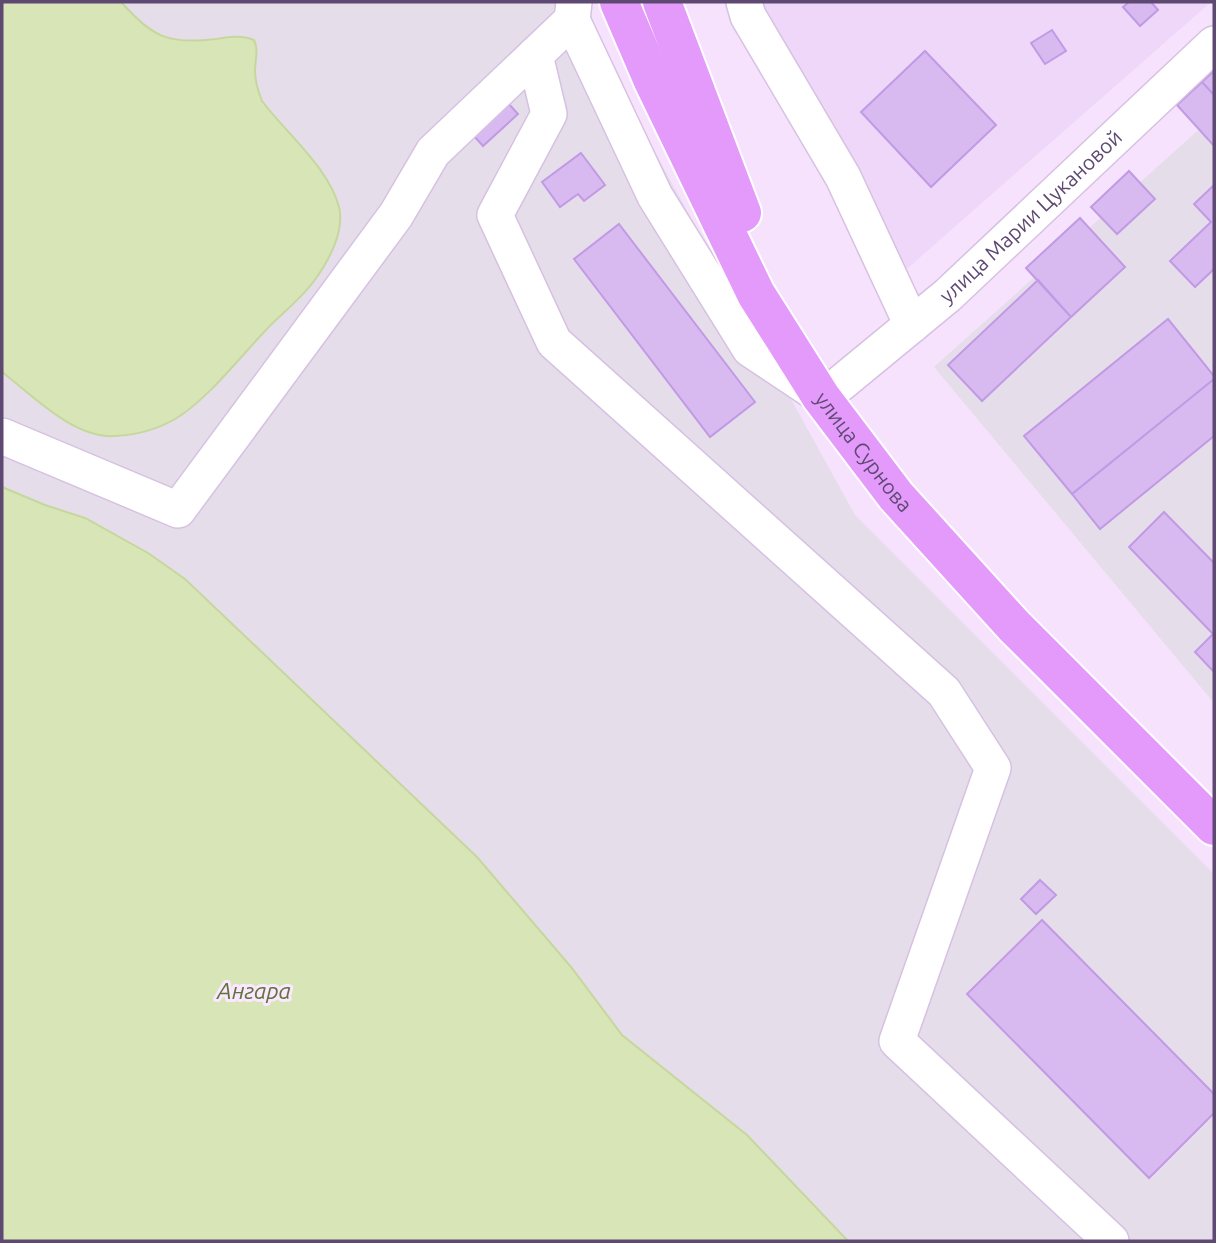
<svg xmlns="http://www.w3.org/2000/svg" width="1216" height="1243" font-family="Ubuntu,sans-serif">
  <rect width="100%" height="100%" fill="#f6e2fc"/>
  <path fill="#eed7f9" d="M740 2H1211L901 274Z"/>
  <path fill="#e6ddeb" d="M121 2H572L855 515 1214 874V1241H848L747 1135 622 1035 571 967 477 857 185 579 148 553 85 518 45 505 2 487V372L73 426 93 434 113 437 199 399 312 284 339 209 330 183 262 101 256 85 255 69 257 50 180 41 154 33 139 22Z
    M1214 116V703L934 367Z"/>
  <path fill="#d8e5b7" stroke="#c6d79d" stroke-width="2" d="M2 2H121C153 37 168 45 216 39 229 37 241 35 254 40 259 51 255 59 255 71 255 82 258 91 262 101 286 133 329 168 339 207 345 232 328 262 314 281 301 299 281 314 266 330 240 357 206 401 175 419 156 430 136 435 115 436 74 439 32 395 2 372Z
    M2 487 45 505 85 518 148 553 185 579 477 857 571 967 622 1035 747 1135 848 1241H2Z"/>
  <path fill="#d8baf1" stroke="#c09ae4" stroke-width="2" d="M1129 2H1151L1158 10 1140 26 1123 7Z
    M1052 30 1066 51 1045 64 1031 43Z
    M925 51 996 125 931 187 861 112Z
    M1214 71V95L1202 82Z
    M1202 82 1214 95V146L1177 105Z
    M500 94 518 114 483 146 465 126Z
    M581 153 605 185 584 201 578 194 560 207 542 182Z
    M1129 171 1155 199 1117 234 1091 207Z
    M1214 185V269L1195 287 1170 261 1211 222 1194 204Z
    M1080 218 1125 267 1071 317 1026 268Z
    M619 224 755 402 710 437 574 259Z
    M1038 280 1071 317 982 401 948 365Z
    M1168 319 1214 376V379L1072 494 1024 436Z
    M1214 379V436L1100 529 1072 494Z
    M1164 512 1214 563V672L1195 652 1213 634 1129 547Z
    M1040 880 1056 895 1036 914 1021 899Z
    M1042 920 1214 1094V1113L1149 1178 967 994Z"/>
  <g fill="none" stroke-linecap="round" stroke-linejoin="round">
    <defs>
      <g id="minor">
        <path d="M744 2 748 16 843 177 912 325"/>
        <path d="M572 20 655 196 750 349 819 395"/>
        <path d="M535 55 549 114 495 215 554 342 944 692 993 768 897 1041 1111 1241"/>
        <path id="s1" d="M840 384 948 295 1214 44"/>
        <path d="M2 436 178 510 396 215 433 152 572 20 574 2"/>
      </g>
      <g id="major">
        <path id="s2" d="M619 2 653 81 756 294 821 397 896 496 1014 626 1214 826"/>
        <path d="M662 2 742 213"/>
      </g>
    </defs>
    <use href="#minor" stroke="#d6c1e2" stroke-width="38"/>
    <use href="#major" stroke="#fff" stroke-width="42"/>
    <use href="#minor" stroke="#fff" stroke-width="35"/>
    <use href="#major" stroke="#e49afb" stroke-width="38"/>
  </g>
  <g text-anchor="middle" stroke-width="6" stroke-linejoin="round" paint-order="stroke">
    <g font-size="21" fill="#5e4973" stroke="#f9e8ff">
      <text dy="7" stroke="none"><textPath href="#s1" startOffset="254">улица Марии Цукановой</textPath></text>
      <text dy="7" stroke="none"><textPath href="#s2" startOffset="514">улица Сурнова</textPath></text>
    </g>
    <g font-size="23" font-style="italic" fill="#61723a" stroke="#f9e8ff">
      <text x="254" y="999">Ангара</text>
    </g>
  </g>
  <rect width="1216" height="1243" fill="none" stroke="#5e4973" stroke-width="7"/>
</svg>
